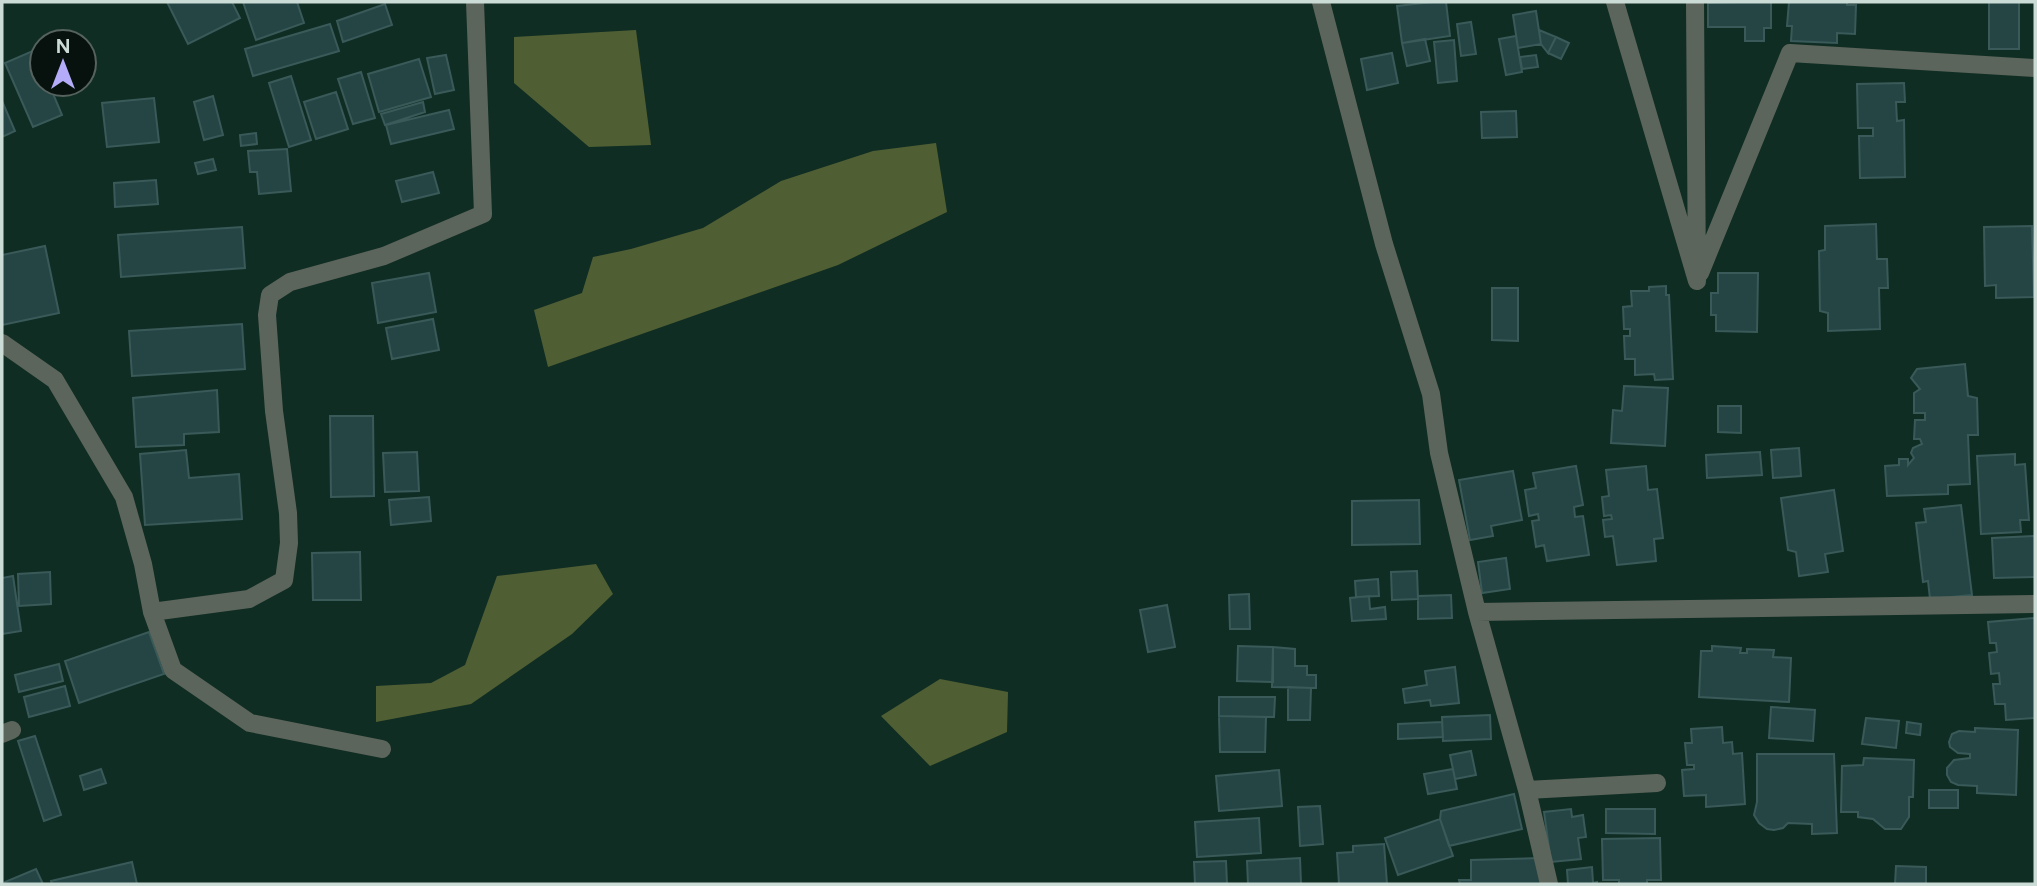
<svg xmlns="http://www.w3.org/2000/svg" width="2037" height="886" font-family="Figtree,sans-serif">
  <rect width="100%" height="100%" fill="#102d24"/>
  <path fill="#505f33" d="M636 30 651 145 589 147 514 83V37Z
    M936 143 947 212 838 265 548 367 534 310 582 293 593 257 631 249 703 228 781 181 873 151Z
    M596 564 613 594 572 634 471 704 376 722V686L431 683 465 665 497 576Z
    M940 679 1008 692 1007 732 930 766 881 716Z"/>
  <path fill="#254545" stroke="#395a59" stroke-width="2" d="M167 2H232L240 18 188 44Z
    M243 2H297L304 23 256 40Z
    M1433 2H1446L1450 36 1402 43 1397 6Z
    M1739 2H1771V28H1764V41H1745V27H1708V3Z
    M1789 2H1847V5H1856L1855 34 1837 33V43L1791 41 1792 26H1787Z
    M1989 2H2019V49H1989Z
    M385 4 392 25 343 42 337 21Z
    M1536 11 1541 44 1518 48 1513 15Z
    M1471 22 1476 54 1461 56 1457 24Z
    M330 24 339 51 253 76 245 49Z
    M1539 30 1556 37 1548 53 1541 44Z
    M1516 36 1522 72 1506 75 1499 39Z
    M1556 37 1569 43 1561 59 1548 53Z
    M1425 39 1430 61 1407 66 1402 43Z
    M1454 40 1457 81 1438 83 1434 42Z
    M35 50 42 68V84H49L62 115 33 127 5 63Z
    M1392 53 1398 83 1367 90 1361 59Z
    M446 55 454 90 435 94 427 58Z
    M1536 55 1538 67 1522 69 1520 57Z
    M419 59 431 97 379 112 368 74Z
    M361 72 375 118 353 124 338 79Z
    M291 76 311 140 289 147 269 83Z
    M1904 83 1905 102H1896L1897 121 1904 120 1905 177 1860 178 1859 136H1873V128H1858L1857 84Z
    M336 92 348 129 316 139 304 102Z
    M213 96 223 135 204 140 194 102Z
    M154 98 159 142 107 147 102 103Z
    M2 101 15 131 2 137Z
    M423 102 425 112 385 125 381 114Z
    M449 110 454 129 391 144 386 125Z
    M1516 111 1517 137 1482 138 1481 112Z
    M256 133 257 144 241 146 240 135Z
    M287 149 291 191 259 194 257 172H250L248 151Z
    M213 159 216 170 198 174 195 163Z
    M433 172 439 193 402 202 396 181Z
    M156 180 158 204 115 207 114 183Z
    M1876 224 1877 259H1887L1888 288H1879L1880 329 1828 331V313L1820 311 1819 251 1825 250V226Z
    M2032 226 2034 297 1996 298V285L1985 286 1984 227Z
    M242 227 245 268 121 277 118 235Z
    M45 246 59 313 2 325V255Z
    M429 273 436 312 378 323 372 283Z
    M1718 273H1758L1757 332 1716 331V315H1711V293H1718Z
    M1666 286V295H1669L1673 379 1655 380 1654 374 1635 375V359H1625L1624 336H1630V329H1624L1623 307 1632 306 1631 291H1649V287Z
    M1492 288H1518V341L1492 340Z
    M433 319 439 350 392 359 386 328Z
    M242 324 245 369 132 376 129 331Z
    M1965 364 1968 396 1977 398 1978 435H1968L1970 484 1948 485V494L1887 496 1885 466 1899 465V459H1908V465L1914 458 1911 453 1913 448 1922 444 1920 439H1914L1915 420H1925V413H1914V393L1920 389 1911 378 1917 369Z
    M1624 386 1668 388 1665 446 1611 443 1613 410 1622 411Z
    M217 390 219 432 184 434V445L136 447 133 398Z
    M1718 406H1741V433L1718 432Z
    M330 416H373L374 496 331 497Z
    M1799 448 1801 476 1773 478 1771 450Z
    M186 450 189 478 239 474 242 519 145 525 140 454Z
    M417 452 419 491 385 492 383 453Z
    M1760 452 1762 475 1707 478 1706 455Z
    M2015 454V465L2025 464 2029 520H2020L2021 532 1981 534 1977 456Z
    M1576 466 1583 505 1574 507 1575 517 1583 516 1589 555 1547 561 1544 545 1536 547 1532 521 1539 520 1538 514 1529 516 1525 490 1536 488 1533 473Z
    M1646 466 1648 490 1657 489 1663 538 1654 539 1656 561 1617 565 1613 536 1605 537 1603 520 1612 519 1611 515 1604 516 1602 497 1609 496 1606 470Z
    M1513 471 1522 520 1491 526 1493 536 1470 540 1459 480Z
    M1834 490 1843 551 1825 554 1828 572 1799 576 1796 552 1788 550 1781 498Z
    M429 497 431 521 391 525 389 500Z
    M1419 500 1420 544 1352 545V501Z
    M1961 505 1972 595 1930 599 1928 581 1923 582 1916 523 1926 522 1924 509Z
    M2035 536V577L1994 578 1992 538Z
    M360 552 361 600H313L312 553Z
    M1506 558 1510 589 1482 593 1478 562Z
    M1417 571 1418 599 1392 600 1391 572Z
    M50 572 51 604 19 606 18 574Z
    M13 576 21 631 2 634V578Z
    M1378 579 1379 596 1356 597 1355 581Z
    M1249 594 1250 629H1230L1229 595Z
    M1451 595 1452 618 1418 619V596Z
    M1369 596 1370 609 1385 607 1386 619 1352 621 1350 598Z
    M1167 605 1175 647 1148 652 1140 610Z
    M2035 618V718L2006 720 2005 704H1995L1993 684H2000L1999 673 1991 674 1989 653 1997 652 1996 643H1990L1988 622Z
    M149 632 164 674 79 703 65 661Z
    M1238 646 1273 647V682L1237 681Z
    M1712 646 1741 648 1740 653H1747V649L1774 650 1773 657 1791 658 1789 702 1699 697 1701 651H1712Z
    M1273 647 1295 649V666H1307V675H1316V688L1272 687Z
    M59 664 63 681 19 692 15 675Z
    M1455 667 1459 703 1431 706 1430 700 1405 703 1403 689 1427 685 1425 671Z
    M65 686 70 706 29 717 24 697Z
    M1288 687 1311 688 1310 720H1288Z
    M1219 697H1275L1274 717 1219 716Z
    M1771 707 1815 710 1813 741 1769 738Z
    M1490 715 1491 739 1443 741 1442 717Z
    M1219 716 1266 717 1265 752H1220Z
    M1866 718 1899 721 1896 748 1862 744Z
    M1442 722 1443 737 1398 739V724Z
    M1907 722 1921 724 1920 735 1906 733Z
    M1722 727 1723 743 1732 742 1733 754 1742 753 1745 804 1706 807V795L1684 796 1682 770 1694 769V765H1687L1685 743H1692L1691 729Z
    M1975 728 2018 730 2016 795 1977 793V786L1958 785 1951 782 1947 775V768L1954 760 1970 758V754L1958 753 1950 747 1949 742 1952 734 1959 731 1975 732Z
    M35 736 61 815 44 821 18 741Z
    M1471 751 1476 775 1455 779 1450 755Z
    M1757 754H1834L1837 833 1812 834V824L1788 823 1783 828 1774 830 1767 829 1759 823 1754 815 1757 802Z
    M1864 758 1914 760 1913 797H1909V817L1901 829H1885L1873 819 1858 817V812H1841L1842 766 1863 765Z
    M101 769 106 783 84 790 80 776Z
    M1453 769 1457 789 1428 794 1424 774Z
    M1279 770 1282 806 1219 811 1216 776Z
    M1929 790H1958V808H1929Z
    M1514 794 1522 829 1449 846 1440 819 1441 811Z
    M1320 806 1323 844 1300 846 1298 807Z
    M1571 809 1572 817 1583 815 1586 837 1578 838 1581 859 1551 862 1544 812Z
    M1606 809H1655V834L1606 833Z
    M1259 818 1261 853 1197 857 1195 822Z
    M1440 819 1453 856 1398 875 1385 838Z
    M1660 838 1661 880H1647V884H1619V880H1603L1602 839Z
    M1384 844 1387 884H1339L1337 853 1353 852V846Z
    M1300 858 1301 884H1248L1247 861Z
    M1541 858 1542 884H1460L1459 880H1471V860Z
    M1226 861 1227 884H1195L1194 862Z
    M132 862 137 884H52L51 881Z
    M1896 866 1926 867V884H1895Z
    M1592 867 1593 883 1597 882V884H1568L1567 870Z
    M36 869 43 884H6L5 882Z"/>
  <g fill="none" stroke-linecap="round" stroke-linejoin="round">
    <path stroke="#5c655c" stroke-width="18" d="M1321 2 1384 244 1431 394 1439 453 1477 612 1527 790 1549 884
      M1615 2 1697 281 1695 2
      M1700 273 1790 53 2035 68
      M2 343 55 380 124 497 143 564 152 612 173 670 250 723 382 749
      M152 612 249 599 284 580 289 543 288 513 274 411 267 315 270 295 290 282 384 256 483 214 475 2
      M1477 612 2035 604
      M2 734 12 730
      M1527 790 1657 783"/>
  </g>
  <rect width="2037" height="886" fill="none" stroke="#cbdbd5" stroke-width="7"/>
  <g transform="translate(63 63)"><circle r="33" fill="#07120e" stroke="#55625e" stroke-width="2"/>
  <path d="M0-5L12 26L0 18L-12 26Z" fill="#b4acf9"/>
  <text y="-10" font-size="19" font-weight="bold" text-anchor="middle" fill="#cbdbd5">N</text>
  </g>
</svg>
